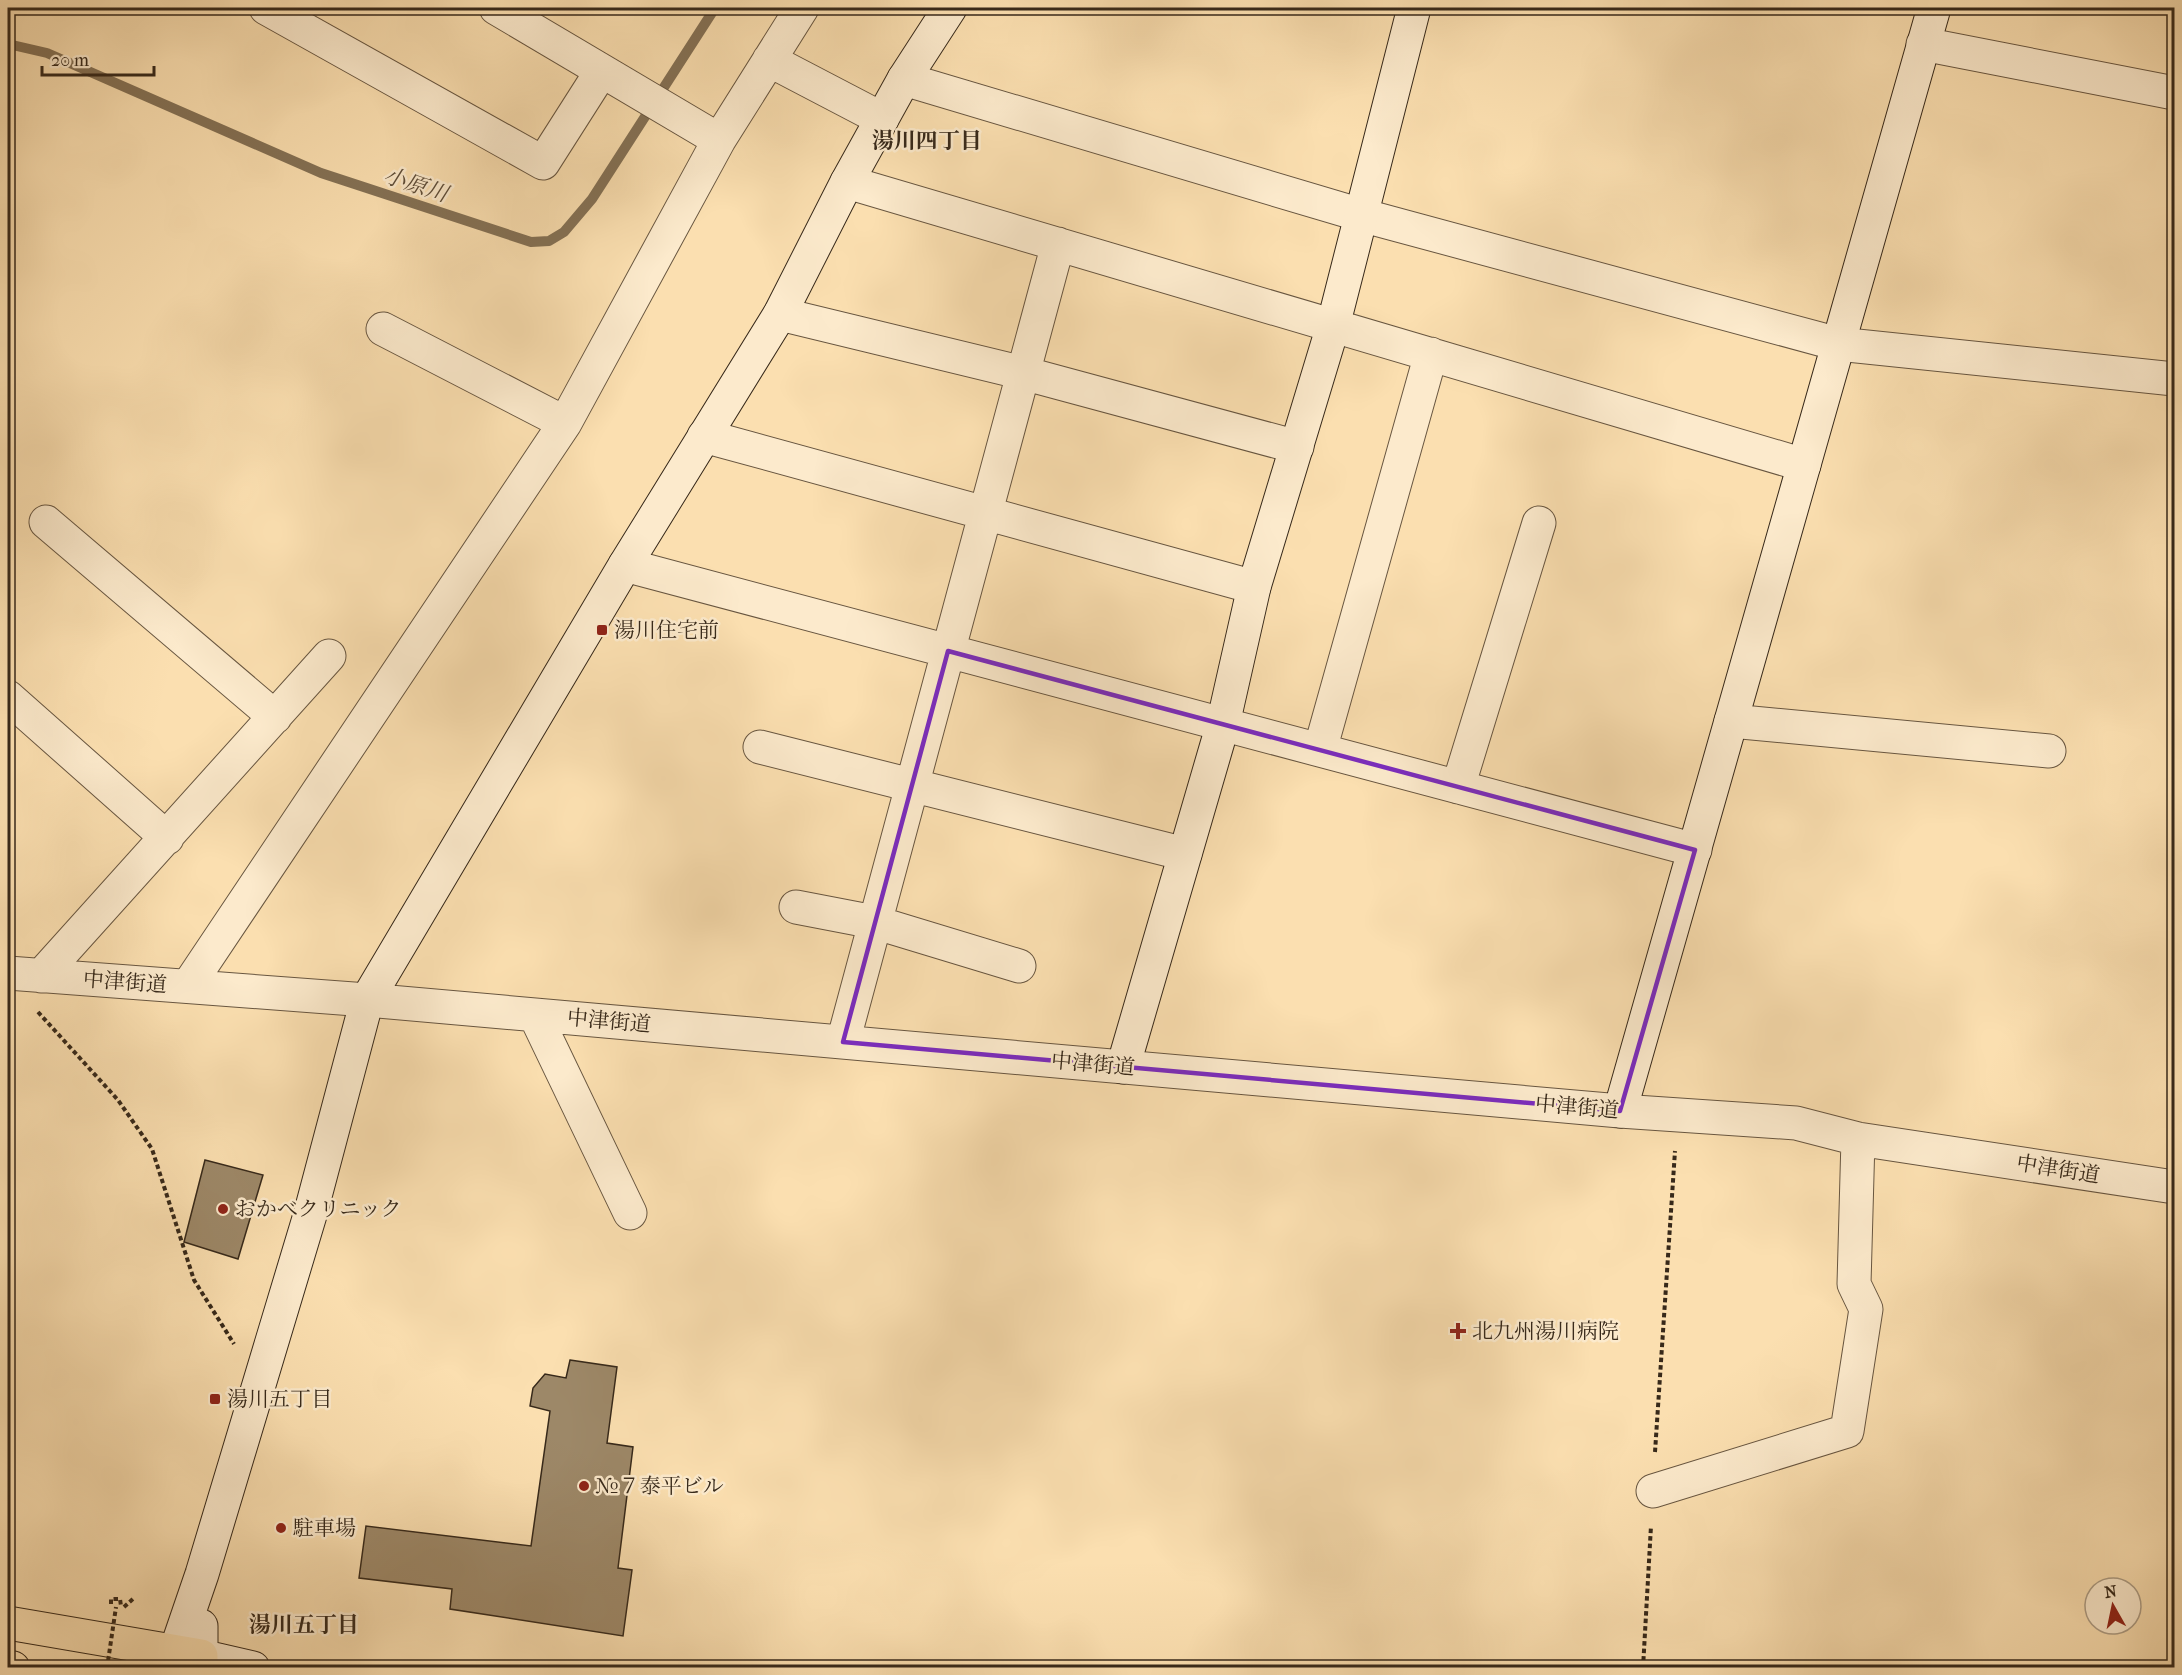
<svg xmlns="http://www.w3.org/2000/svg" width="2182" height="1675" font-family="'IM FELL French Canon','Noto Serif JP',serif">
  <rect width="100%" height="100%" fill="#fbdfb0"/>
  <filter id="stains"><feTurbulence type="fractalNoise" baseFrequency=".00333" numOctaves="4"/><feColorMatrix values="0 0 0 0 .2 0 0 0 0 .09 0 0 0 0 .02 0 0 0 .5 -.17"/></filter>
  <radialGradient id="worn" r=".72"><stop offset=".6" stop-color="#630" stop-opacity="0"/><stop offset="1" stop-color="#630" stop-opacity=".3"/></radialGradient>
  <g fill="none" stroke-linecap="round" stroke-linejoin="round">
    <path stroke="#847155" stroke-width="10" d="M8 44 47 53 321 173 531 242 549 241 564 232 592 199 715 8"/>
  </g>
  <path fill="#9d8868" stroke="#37291a" stroke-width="1.5" d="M205 1160 263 1175 238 1259 184 1242Z
    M570 1360 617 1367 607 1443 633 1447 618 1568 632 1570 623 1636 450 1609 452 1589 359 1578 366 1526 531 1546 550 1411 530 1406 533 1388 545 1374 566 1378Z"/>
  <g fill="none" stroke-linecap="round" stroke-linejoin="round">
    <defs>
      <path id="street" d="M266 8 543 163 601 72
        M496 8 719 140
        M1923 44 2174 93
        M769 60 882 119
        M904 79 1361 215 1838 344 2174 379
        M847 182 1804 465
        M780 314 1023 373 1297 447
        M383 329 565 423
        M704 436 1254 587
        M46 522 275 717
        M625 565 1695 850
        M8 697 167 838
        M1731 721 2049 751
        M760 747 1185 854
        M1320 750 1431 354
        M1458 787 1539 523
        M796 907 874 922 1019 966
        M8 973 367 1000 1620 1111 1796 1123 1858 1139 2174 1187
        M41 976 329 656
        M188 986 565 423 719 140 802 8
        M535 1015 630 1213
        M843 1042 1058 244
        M1653 1491 1847 1431 1866 1309 1854 1284 1858 1139"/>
      <path id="secondary" d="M1123 1067 1223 724 1254 587 1333 326 1414 8
        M1620 1111 1934 8
        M201 1626V1656L253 1668
        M186 1668 176 1650 202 1574 310 1215 367 1000 625 565 780 314 847 182 904 79 950 8"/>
      <path id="highway" d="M8 1623 201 1656V1668
        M8 1667 13 1668"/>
    </defs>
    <use href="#street" stroke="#685640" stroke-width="35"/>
    <use href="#secondary" stroke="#37291a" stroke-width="35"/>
    <use href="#highway" stroke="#37291a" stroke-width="35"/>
    <path stroke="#37291a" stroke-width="4" stroke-dasharray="4.5 3" stroke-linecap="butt" d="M38 1012 118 1100 152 1149 194 1280 234 1344
      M1655 1452 1675 1151
      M111 1604V1599H120L121 1606
      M124 1607 135 1597
      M1643 1668 1651 1526"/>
    <use href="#street" stroke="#fceacc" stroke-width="33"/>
    <use href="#secondary" stroke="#fceacc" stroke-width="33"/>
    <use href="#highway" stroke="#fbdfb0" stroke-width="33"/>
    <path stroke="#37291a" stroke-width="4" stroke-dasharray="4.5 3" stroke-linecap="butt" d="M107 1668 116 1607"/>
  </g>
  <path fill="none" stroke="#7b2cbf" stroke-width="4.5" stroke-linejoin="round" d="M948 651 1695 850 1620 1111 843 1042Z"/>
  <g fill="#8f2418" stroke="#fceacc" stroke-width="2">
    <rect x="596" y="624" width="12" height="12" rx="3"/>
    <circle cx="223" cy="1209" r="6"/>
    <path d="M1455 1322h6v6h6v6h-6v6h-6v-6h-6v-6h6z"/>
    <rect x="209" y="1393" width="12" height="12" rx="3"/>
    <circle cx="584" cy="1486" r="6"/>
    <circle cx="281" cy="1528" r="6"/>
  </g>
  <g text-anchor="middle" stroke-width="5" stroke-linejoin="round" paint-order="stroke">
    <g font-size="21" fill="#37291a" stroke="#fceacc" text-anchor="start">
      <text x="614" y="637">湯川住宅前</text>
      <text x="235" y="1216">おかべクリニック</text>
      <text x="1472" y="1338">北九州湯川病院</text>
      <text x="227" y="1406">湯川五丁目</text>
      <text x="596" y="1493">№７泰平ビル</text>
      <text x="293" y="1535">駐車場</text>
    </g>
    <g font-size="21" fill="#37291a" stroke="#fceacc">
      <text transform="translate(125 982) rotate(4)" y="7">中津街道</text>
      <text transform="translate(609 1021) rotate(5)" y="7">中津街道</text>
      <text transform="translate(1093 1064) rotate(5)" y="7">中津街道</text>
      <text transform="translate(1577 1107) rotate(5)" y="7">中津街道</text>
      <text transform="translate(2058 1169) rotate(9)" y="7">中津街道</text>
    </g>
    <g font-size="22" font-weight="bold" fill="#37291a" stroke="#fceacc">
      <text x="927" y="148">湯川四丁目</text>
      <text x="304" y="1632">湯川五丁目</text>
    </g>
    <g font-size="22" font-style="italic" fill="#5e4d38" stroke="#fceacc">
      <text transform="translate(416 184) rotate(18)" y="8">小原川</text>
    </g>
  </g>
  <rect width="2182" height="1675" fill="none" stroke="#fbdfb0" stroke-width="30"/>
  <rect x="9" y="9" width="2164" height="1657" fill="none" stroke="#37291a" stroke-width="3"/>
  <rect x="15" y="15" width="2152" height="1645" fill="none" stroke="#37291a" stroke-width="1.5"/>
  <g transform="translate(2113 1606) rotate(351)"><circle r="28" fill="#fceacc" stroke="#ad9d85" stroke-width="1.5"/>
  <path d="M0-4.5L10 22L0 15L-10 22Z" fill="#8f2418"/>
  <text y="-9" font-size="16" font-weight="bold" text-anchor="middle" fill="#37291a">N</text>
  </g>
  <path d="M42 66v9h112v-9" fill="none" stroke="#37291a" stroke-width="3"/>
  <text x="51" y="66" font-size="18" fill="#37291a" stroke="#fceacc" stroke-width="4.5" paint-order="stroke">20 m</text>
  <rect width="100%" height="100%" filter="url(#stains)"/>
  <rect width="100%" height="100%" fill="url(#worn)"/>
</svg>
